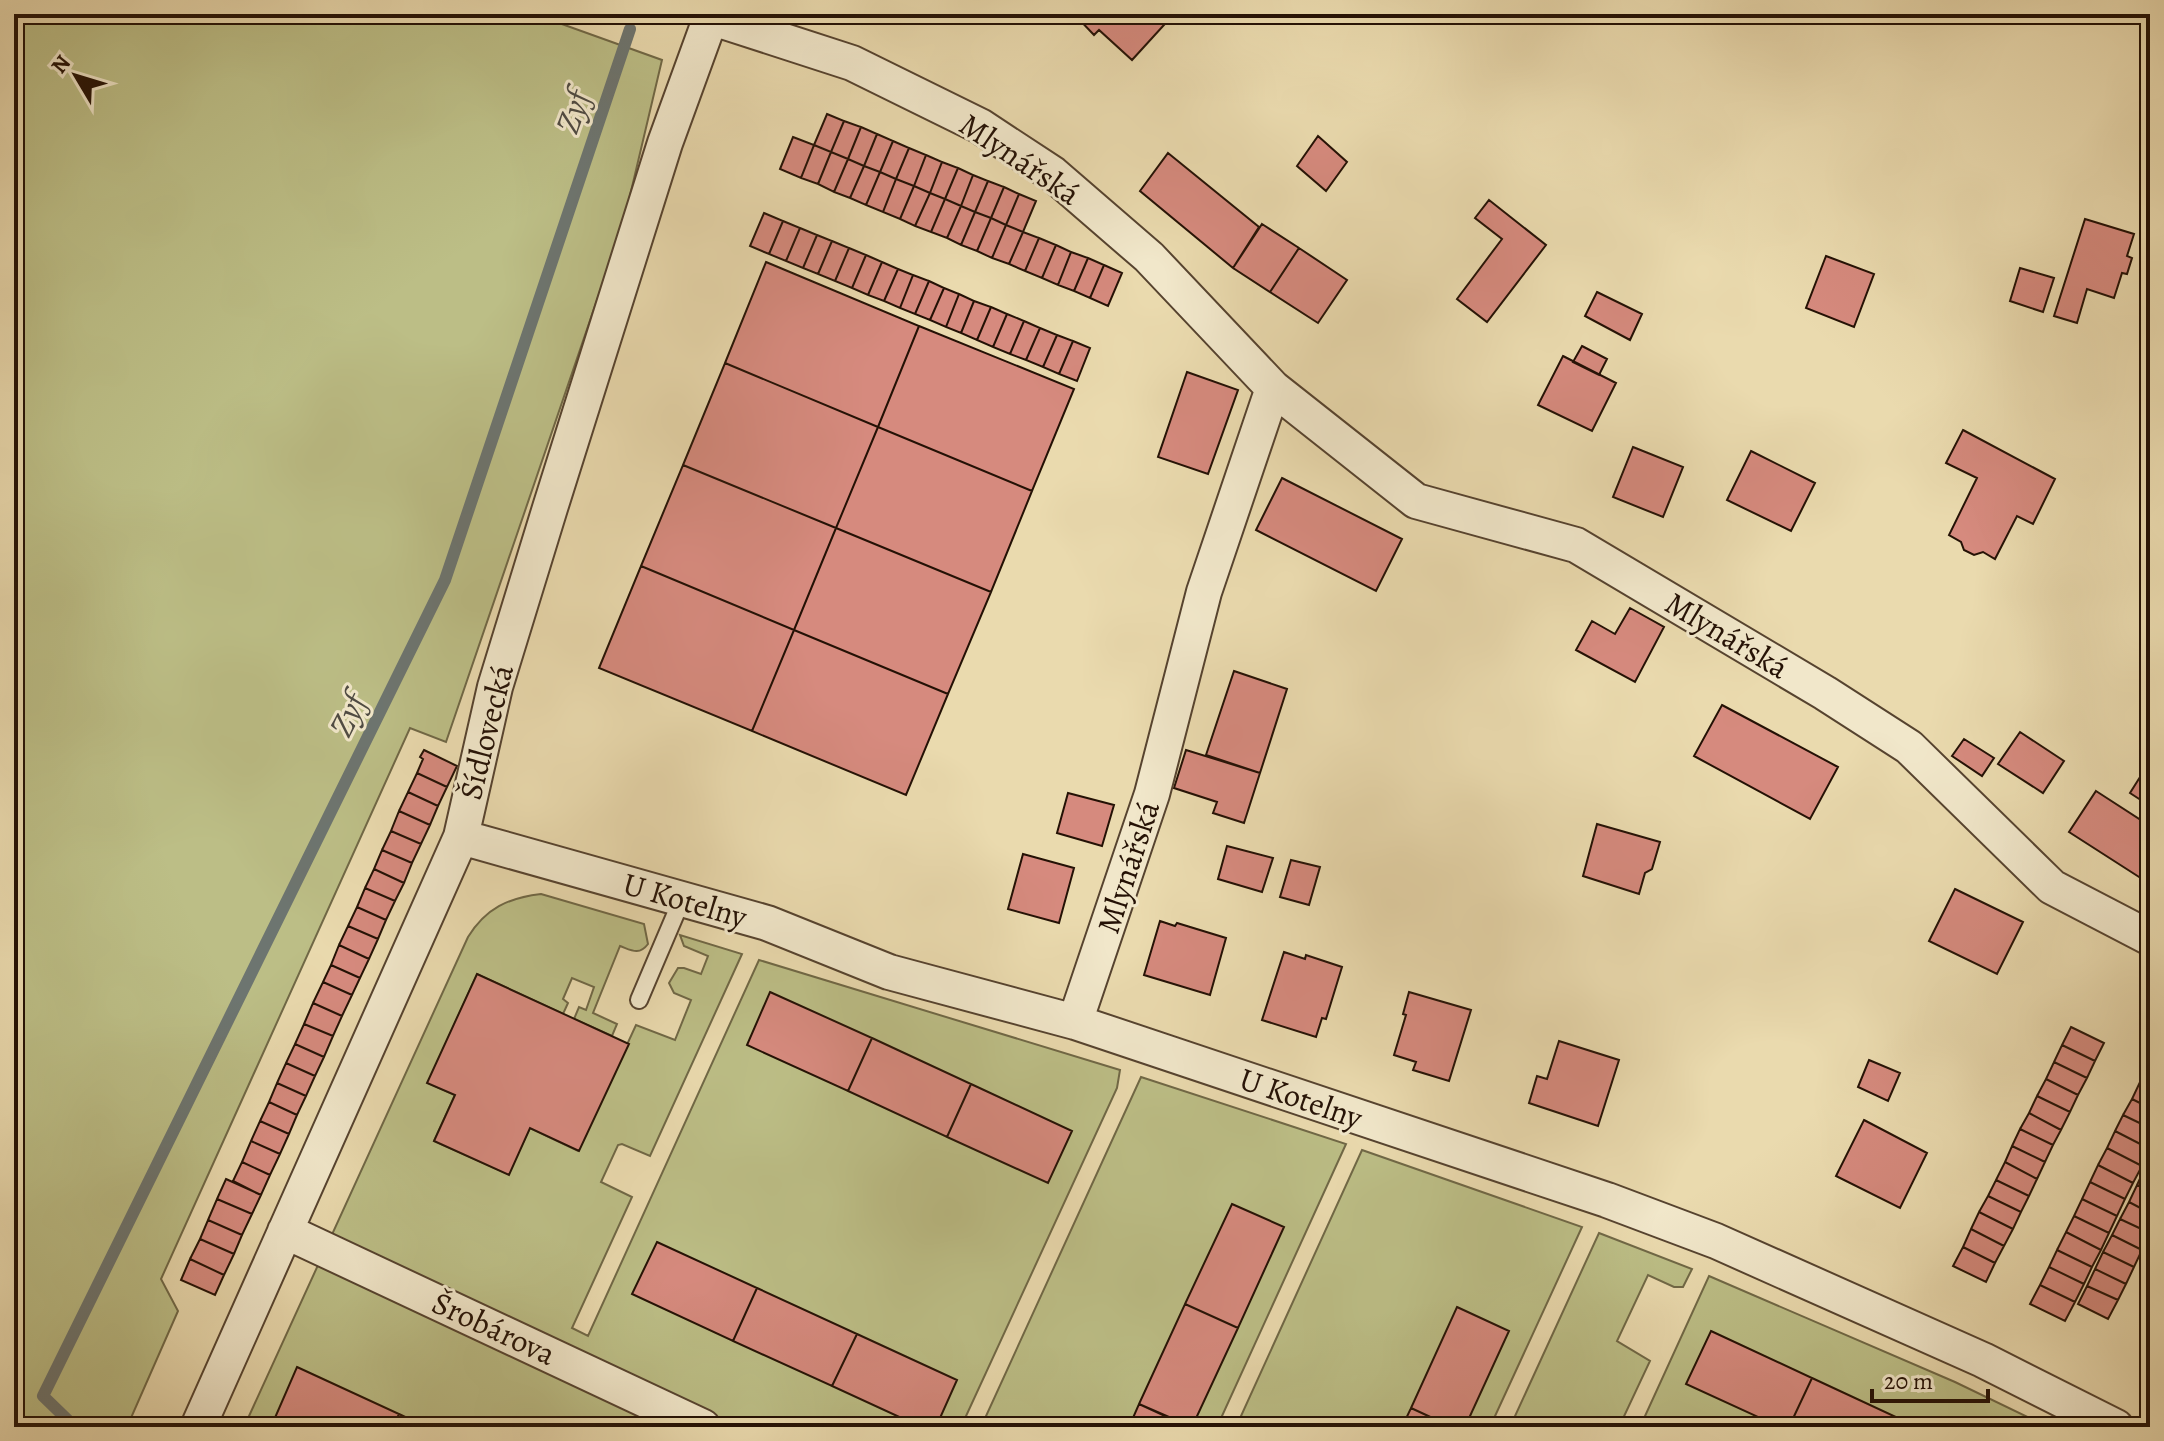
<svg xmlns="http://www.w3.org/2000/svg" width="2164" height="1441" font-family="Alegreya,serif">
  <rect width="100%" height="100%" fill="#eadaae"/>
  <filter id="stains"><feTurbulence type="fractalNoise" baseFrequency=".0025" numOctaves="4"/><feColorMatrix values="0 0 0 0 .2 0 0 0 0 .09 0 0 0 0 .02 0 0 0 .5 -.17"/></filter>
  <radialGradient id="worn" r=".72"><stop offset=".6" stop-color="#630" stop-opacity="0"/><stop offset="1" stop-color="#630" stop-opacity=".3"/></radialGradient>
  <path fill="#bcbe86" stroke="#706846" stroke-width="2" d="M14 14H534L662 60 624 221 446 742 410 728 161 1279 178 1311 127 1427H14Z
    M541 894 644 924 648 944C639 956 631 950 620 946L593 1013 617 1024 612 1036 574 1019 579 1007 586 1010 594 987 572 978 563 999 568 1003 563 1014 477 974 428 1083 455 1095 434 1141 508 1174 530 1128 578 1151 636 1025 675 1040 691 1000 674 993 669 983 678 968H684L701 974 708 956 684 946 680 935 742 954 650 1156 622 1144 618 1145 601 1182 632 1197 572 1328 588 1336 759 960 1120 1070 1117 1088 961 1427H244L468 937C486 908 508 898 541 894Z
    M1141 1077 1346 1144 1217 1427H981Z
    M1362 1150 1582 1227 1490 1427H1236Z
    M1599 1233 1692 1269 1683 1287H1674L1648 1275 1617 1341 1650 1361 1619 1427H1510Z
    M1709 1276 1955 1382 2048 1427H1640Z"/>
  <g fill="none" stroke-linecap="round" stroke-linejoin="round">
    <path stroke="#6d7570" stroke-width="12" d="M75 1427 43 1396 445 580 630 29"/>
  </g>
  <path fill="#d68a7e" stroke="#241105" stroke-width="2" d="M1074 14H1174L1132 60 1099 30 1094 35Z
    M827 114 844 121 831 152 814 145Z
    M844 121 861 127 848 159 831 152Z
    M861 127 877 134 864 166 848 159Z
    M877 134 893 141 880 172 864 166Z
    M1318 136 1347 162 1326 191 1297 166Z
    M793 137 814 145 801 178 780 169Z
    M893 141 909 148 896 179 880 172Z
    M814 145 831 152 818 184 801 178Z
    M909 148 926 155 914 186 896 179Z
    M831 152 848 159 834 192 818 184Z
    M1168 153 1259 227 1233 268 1140 191Z
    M926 155 942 162 930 193 914 186Z
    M848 159 864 166 850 198 834 192Z
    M942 162 958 168 945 199 930 193Z
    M864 166 880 172 866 205 850 198Z
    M958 168 973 175 961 206 945 199Z
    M880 172 896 179 883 212 866 205Z
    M973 175 988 181 975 212 961 206Z
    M896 179 914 186 900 219 883 212Z
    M988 181 1004 187 991 218 975 212Z
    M914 186 930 193 915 226 900 219Z
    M1004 187 1019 194 1006 225 991 218Z
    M930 193 945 199 931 232 915 226Z
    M1019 194 1036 201 1023 232 1006 225Z
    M945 199 961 206 947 238 931 232Z
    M1489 200 1546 245 1487 322 1457 299 1502 239 1475 218Z
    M961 206 975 212 961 245 947 238Z
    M975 212 991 218 977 251 961 245Z
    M764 213 783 221 769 254 750 246Z
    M991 218 1006 225 992 258 977 251Z
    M2085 219 2134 234 2127 256 2132 258 2127 274 2122 273 2114 298 2087 289 2077 323 2054 316Z
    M783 221 800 228 786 261 769 254Z
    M1262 224 1299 248 1270 292 1233 268Z
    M1006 225 1023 232 1009 264 992 258Z
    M800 228 817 235 803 268 786 261Z
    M1023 232 1039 238 1025 271 1009 264Z
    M817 235 832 241 818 274 803 268Z
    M1039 238 1056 245 1042 278 1025 271Z
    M832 241 849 248 835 281 818 274Z
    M1056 245 1071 252 1058 285 1042 278Z
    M849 248 866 255 852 288 835 281Z
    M1299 248 1347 280 1318 323 1270 292Z
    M1071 252 1088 258 1074 291 1058 285Z
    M866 255 882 262 868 295 852 288Z
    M1826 256 1874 274 1854 327 1806 308Z
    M1088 258 1104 265 1090 298 1074 291Z
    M766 262 919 326 878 427 725 363Z
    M882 262 898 269 884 301 868 295Z
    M1104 265 1122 273 1108 306 1090 298Z
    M2020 268 2054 278 2043 312 2010 301Z
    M898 269 913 275 900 308 884 301Z
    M913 275 929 281 915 314 900 308Z
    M929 281 944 288 930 320 915 314Z
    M944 288 959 294 946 327 930 320Z
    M1597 292 1642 314 1630 340 1585 316Z
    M959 294 974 301 961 333 946 327Z
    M974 301 991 307 977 340 961 333Z
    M991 307 1007 314 993 347 977 340Z
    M1007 314 1024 321 1010 354 993 347Z
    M1024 321 1040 328 1026 360 1010 354Z
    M919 326 1074 389 1032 491 878 427Z
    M1040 328 1057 335 1043 367 1026 360Z
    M1057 335 1073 341 1059 374 1043 367Z
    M1073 341 1090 348 1077 381 1059 374Z
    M1582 346 1607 359 1599 375 1573 362Z
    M1563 356 1616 383 1592 431 1538 405Z
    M725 363 878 427 836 528 683 465Z
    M1187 372 1238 390 1208 474 1158 457Z
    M878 427 1032 491 991 592 836 528Z
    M1963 430 2055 479 2033 524 2017 516 1995 559 1983 552 1974 555 1964 550 1961 542 1949 535 1977 478 1946 463Z
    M1633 447 1683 467 1663 517 1613 497Z
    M1751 451 1815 483 1791 531 1727 500Z
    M683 465 836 528 794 630 641 566Z
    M1282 478 1402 539 1376 591 1256 530Z
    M836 528 991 592 948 694 794 630Z
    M641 566 794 630 752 731 599 668Z
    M1630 608 1664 627 1635 682 1576 650 1592 621 1615 634Z
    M794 630 948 694 906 795 752 731Z
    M1234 671 1287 689 1260 773 1206 755Z
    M1722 705 1838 767 1810 819 1694 756Z
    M2020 732 2064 761 2043 793 1998 764Z
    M1964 739 1994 758 1982 776 1952 756Z
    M424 750 457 766 447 787 417 773 423 759 420 757Z
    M1186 750 1260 773 1244 823 1213 813 1217 802 1174 788Z
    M417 773 447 787 438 806 408 792Z
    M2140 777 2150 783V806L2130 793Z
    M2096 791 2144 822 2150 811V884L2069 832Z
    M408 792 438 806 430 825 399 811Z
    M1068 793 1114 805 1102 846 1057 833Z
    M399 811 430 825 421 844 391 831Z
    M1597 824 1660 842 1652 869 1645 873 1639 894 1583 876Z
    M391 831 421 844 412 863 382 850Z
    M1227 846 1273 858 1262 892 1218 879Z
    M382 850 412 863 404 883 374 869Z
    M1023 854 1074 868 1059 923 1008 909Z
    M1291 860 1320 867 1309 905 1280 897Z
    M374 869 404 883 395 901 365 888Z
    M365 888 395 901 386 920 357 907Z
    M1955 889 2023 922 1997 974 1929 941Z
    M357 907 386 920 378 939 348 926Z
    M1160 921 1175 926 1177 923 1226 938 1210 995 1144 975Z
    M348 926 378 939 369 959 339 945Z
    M339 945 369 959 360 978 331 965Z
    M1284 952 1305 959 1306 955 1342 967 1326 1019 1322 1018 1316 1037 1262 1020Z
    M331 965 360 978 352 995 323 982Z
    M477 974 629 1044 579 1151 530 1128 509 1175 434 1141 455 1095 427 1083Z
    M323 982 352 995 342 1016 313 1003Z
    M770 992 872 1038 848 1091 747 1045Z
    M1409 992 1471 1010 1449 1081 1413 1070 1416 1062 1394 1055 1406 1015 1403 1014Z
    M313 1003 342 1016 333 1036 304 1024Z
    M304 1024 333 1036 324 1057 295 1044Z
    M2071 1027 2104 1043 2095 1061 2062 1045Z
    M872 1038 971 1084 947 1137 848 1091Z
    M1559 1041 1619 1060 1598 1126 1529 1103 1537 1076 1547 1079Z
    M295 1044 324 1057 315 1076 286 1063Z
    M2062 1045 2095 1061 2087 1078 2054 1062Z
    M1869 1060 1900 1073 1888 1101 1858 1087Z
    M2054 1062 2087 1078 2078 1095 2046 1079Z
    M286 1063 315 1076 306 1096 277 1083Z
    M2046 1079 2078 1095 2070 1112 2037 1096Z
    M2140 1082 2150 1087V1108L2132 1099Z
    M277 1083 306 1096 297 1115 269 1102Z
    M971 1084 1072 1131 1048 1183 947 1137Z
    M2037 1096 2070 1112 2061 1130 2029 1113Z
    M2132 1099 2150 1108V1128L2123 1115Z
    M269 1102 297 1115 289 1134 260 1121Z
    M2029 1113 2061 1130 2053 1145 2020 1129Z
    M2123 1115 2150 1128V1149L2115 1131Z
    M1864 1120 1927 1153 1900 1208 1836 1176Z
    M260 1121 289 1134 280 1154 251 1141Z
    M2020 1129 2053 1145 2045 1162 2012 1146Z
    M2115 1131 2150 1149 2142 1166 2107 1148Z
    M251 1141 280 1154 270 1175 242 1162Z
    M2012 1146 2045 1162 2037 1179 2005 1162Z
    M2107 1148 2142 1166 2133 1183 2098 1165Z
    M242 1162 270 1175 261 1195 233 1181Z
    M2005 1162 2037 1179 2029 1196 1996 1180Z
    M2098 1165 2133 1183 2125 1199 2090 1182Z
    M2145 1168 2150 1171V1191L2137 1185Z
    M226 1179 261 1195 252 1214 217 1199Z
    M1996 1180 2029 1196 2021 1212 1988 1196Z
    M2090 1182 2125 1199 2117 1216 2082 1199Z
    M2137 1185 2150 1191V1213L2129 1202Z
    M1988 1196 2021 1212 2013 1229 1979 1212Z
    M217 1199 252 1214 242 1235 208 1220Z
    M2082 1199 2117 1216 2109 1233 2074 1216Z
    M2129 1202 2150 1213V1233L2120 1219Z
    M1232 1204 1284 1227 1238 1328 1185 1304Z
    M1979 1212 2013 1229 2004 1246 1971 1229Z
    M2074 1216 2109 1233 2101 1250 2066 1232Z
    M2120 1219 2150 1233 2142 1250 2112 1235Z
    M208 1220 242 1235 234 1254 200 1239Z
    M1971 1229 2004 1246 1995 1263 1963 1247Z
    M2066 1232 2101 1250 2092 1267 2057 1250Z
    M2112 1235 2142 1250 2134 1267 2103 1252Z
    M200 1239 234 1254 224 1275 190 1259Z
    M657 1242 757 1288 733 1341 632 1294Z
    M1963 1247 1995 1263 1986 1282 1953 1266Z
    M2057 1250 2092 1267 2084 1284 2049 1267Z
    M2103 1252 2134 1267 2126 1284 2095 1269Z
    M190 1259 224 1275 215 1295 181 1280Z
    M2049 1267 2084 1284 2075 1302 2040 1285Z
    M2095 1269 2126 1284 2118 1300 2087 1286Z
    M2040 1285 2075 1302 2065 1321 2030 1304Z
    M2087 1286 2118 1300 2108 1319 2078 1304Z
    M757 1288 857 1334 832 1386 733 1341Z
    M1185 1304 1238 1328 1192 1427 1139 1404Z
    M1457 1307 1509 1331 1465 1427H1452L1411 1408Z
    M1711 1331 1812 1378 1789 1427H1780L1686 1384Z
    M857 1334 957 1380 936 1427H921L832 1386Z
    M297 1367 399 1414 393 1427H290L274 1420Z
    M1812 1378 1911 1424 1910 1427H1789Z
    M1139 1404 1189 1427H1129Z
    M1411 1408 1452 1427H1402Z
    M399 1414 426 1427H393Z"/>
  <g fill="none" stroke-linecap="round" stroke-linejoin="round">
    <defs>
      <path id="service" d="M639 1000 682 899"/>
      <path id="minor" d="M710 17 852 63 980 126 1053 174 1149 257 1273 388 1416 501 1576 545 1825 693 1909 747 2052 887 2150 938
        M461 837 767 923 889 972 1075 1022 1607 1200 1716 1241 1983 1360 2116 1427
        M1075 1022 1152 794 1204 592 1273 388
        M285 1231 703 1427
        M198 1427 461 837 495 687 550 508 665 143 712 14"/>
    </defs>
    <use href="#service" stroke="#56432f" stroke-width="20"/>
    <use href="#minor" stroke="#56432f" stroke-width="38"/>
    <use href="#service" stroke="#f1e7ca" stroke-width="16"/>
    <use href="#minor" stroke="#f1e7ca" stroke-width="34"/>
  </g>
  <g text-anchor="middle" stroke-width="6" stroke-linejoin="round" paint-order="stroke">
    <g font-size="32" fill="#241105" stroke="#f1e7ca">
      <text transform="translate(1020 159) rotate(34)" y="11">Mlynářská</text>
      <text transform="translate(1727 635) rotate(31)" y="11">Mlynářská</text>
      <text transform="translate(486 732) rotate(-76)" y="11">Šídlovecká</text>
      <text transform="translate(1128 867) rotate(-72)" y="11">Mlynářská</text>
      <text transform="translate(685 900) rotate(16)" y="11">U Kotelny</text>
      <text transform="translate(1301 1098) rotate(19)" y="11">U Kotelny</text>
      <text transform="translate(494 1328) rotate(25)" y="11">Šrobárova</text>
    </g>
    <g font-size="34" font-style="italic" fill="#4f4b43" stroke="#f1e7ca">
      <text transform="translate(572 112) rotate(-71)" y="12">Zyf</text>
      <text transform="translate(347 715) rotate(-64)" y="12">Zyf</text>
    </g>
  </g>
  <rect width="2164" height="1441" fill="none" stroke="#eadaae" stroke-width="48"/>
  <rect x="16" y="16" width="2132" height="1409" fill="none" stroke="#241105" stroke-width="4"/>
  <rect x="24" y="24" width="2116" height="1393" fill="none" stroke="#241105" stroke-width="2"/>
  <g transform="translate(76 76) rotate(308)" stroke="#f1e7ca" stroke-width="6" paint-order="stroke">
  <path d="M0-6L14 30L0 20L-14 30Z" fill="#241105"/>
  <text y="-12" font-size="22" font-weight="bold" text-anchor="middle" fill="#241105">N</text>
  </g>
  <path d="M1872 1389v12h116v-12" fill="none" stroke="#241105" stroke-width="4"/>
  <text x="1884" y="1389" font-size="24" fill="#241105" stroke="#f1e7ca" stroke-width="6" paint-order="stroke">20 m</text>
  <rect width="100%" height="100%" filter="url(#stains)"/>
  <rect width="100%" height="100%" fill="url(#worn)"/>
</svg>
